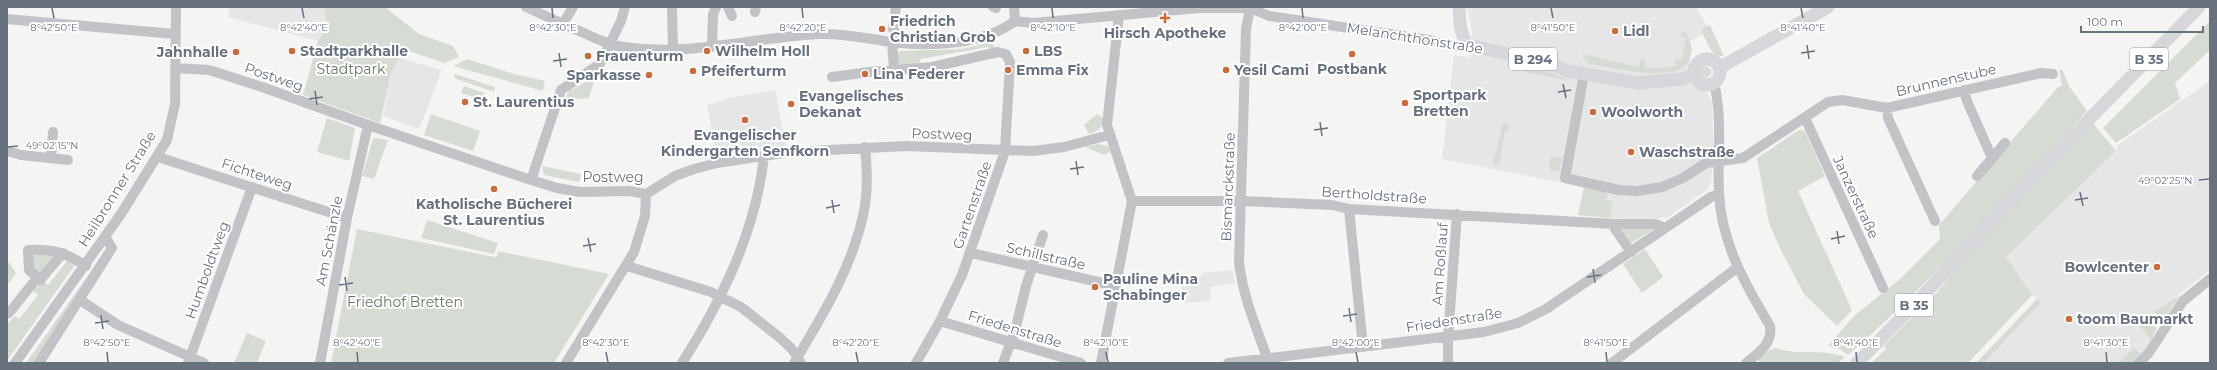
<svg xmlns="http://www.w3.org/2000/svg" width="2217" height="370" font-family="Montserrat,sans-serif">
  <rect width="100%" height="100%" fill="#f4f5f2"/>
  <path fill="#e5e6e5" d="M230 7H324L327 26 318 41 228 17Z
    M1467 7H1696L1710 31 1690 41 1691 55 1688 71 1689 84 1706 92 1712 102 1714 156 1711 182 1707 190 1668 217 1646 221 1610 218 1613 201 1607 200 1608 192 1442 159 1454 55 1470 57 1472 30Z
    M400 58 442 70 419 129 383 116 391 73Z
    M2210 81V270L2139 325 2151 340 2142 355 2134 347 2119 363H1984L2042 302 2032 295 2006 257 2116 151 2118 145Z
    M775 90 786 147 735 154 733 147 721 149 722 156H717L707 105 729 98Z
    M1233 270 1235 283 1210 287 1211 301 1184 303 1181 282 1184 277 1202 276V273Z"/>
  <path fill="#d6dbd3" d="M324 7H385L419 34 453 46 459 57 444 63 412 52 389 41 400 58 391 73 380 123 303 95 318 41 327 26Z
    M2210 21V50L2175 83 2180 99 2116 143 2103 128Z
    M1710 25 1724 56C1711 58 1707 41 1702 32V29Z
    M1683 32 1687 33 1692 49 1688 64C1670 82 1613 68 1589 64L1583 57V54L1639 67 1641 59 1646 60 1644 67 1655 69 1676 66 1675 59 1681 60 1686 38 1679 36Z
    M991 42 995 48 991 49 988 47 921 59 917 66H901L897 63V54L900 51 961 49Z
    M467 59 514 74 545 81 543 91 453 66Z
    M1523 66 1544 70 1574 82 1522 71Z
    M1700.5 72a5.5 5.5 0 1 1 11 0a5.5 5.5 0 1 1-11 0Z
    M2062 69 2069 86 2087 111C2009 194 1934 280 1848 355L1840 349 1828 346 1854 316 1900 279 1940 239 1939 225 2058 87 2062 86 2059 70Z
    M455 74 495 87 494 92 454 78Z
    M595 77 589 98 582 99 566 97 569 91Z
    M464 86 484 93 482 100 461 93Z
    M431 114 480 131 473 151 424 135Z
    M1097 114 1103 118C1103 128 1098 131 1089 134L1084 125Z
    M327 118 355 128 349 161 317 152Z
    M2092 122 2116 151 2006 257 2032 295 1968 363H1871L1886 349 1884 346 1938 291 1972 249Z
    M1503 123 1509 124 1508 131H1505L1499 165 1493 164Z
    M1799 130 1805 131 1825 176 1798 191 1852 310 1837 326 1804 294 1781 250 1769 223 1757 158Z
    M376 138 388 140 374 179 362 176 373 139Z
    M1098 144 1108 146 1111 151 1104 155 1085 147Z
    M1551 156 1562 158 1559 171 1549 169Z
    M542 166 581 174 579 182 544 175Z
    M608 177 641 180V182L607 184Z
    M1584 186 1608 191 1607 200 1613 201 1610 218 1578 215Z
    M427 220 498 243 494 254 421 238Z
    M1620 227 1653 228 1654 229 1631 243Z
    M357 229 489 256 497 257 498 251 609 274 554 363H331Z
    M1645 249 1663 277 1642 293 1623 264Z
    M31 253 56 255 39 274 34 271Z
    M103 254 36 363H26Z
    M67 261 77 262 7 361V324L15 316 19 319 38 295 33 291 43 281 48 285Z
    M7 263H10L16 274 7 285Z
    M2180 295 2163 321 2154 312Z
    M2037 299 2042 302 1984 363H1976Z
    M2146 319 2157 328 2151 340 2139 325Z
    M247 333 266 341 257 363H234Z
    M2134 347 2142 355 2135 363H2119Z
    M1775 348C1797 356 1822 348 1845 357L1838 363H1760L1757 359 1768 351Z"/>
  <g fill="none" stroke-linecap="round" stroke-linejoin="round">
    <path stroke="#c1c3c6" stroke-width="10" d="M526 7C546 16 565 25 584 33 595 38 606 44 618 46 686 58 752 37 820 34 845 33 868 39 892 42 930 47 983 45 1015 21
      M672 7 673 50
      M728 7 732 16
      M993 7 996 8
      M1014 7 1015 21
      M1250 8 1246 29 1239 262C1243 298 1257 329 1269 363
      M755 12 756 7
      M7 19 174 34
      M1015 21 1033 23 1200 8H1250L1269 16 1429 40 1452 46 1468 45
      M563 24 573 7
      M896 33 893 29 896 7
      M892 42 894 70
      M712 47 713 14 716 7
      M175 68 209 70 262 87 368 125 522 177 557 188 580 192 629 191 646 194 675 176 694 169 717 163 791 152 906 146 1033 151 1064 147 1109 135
      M1584 74 1565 178 1619 190 1637 191 1662 187 1683 178 1706 163 1743 158 1828 102 1842 100 1887 108 2041 73 2053 74
      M832 77 869 72 932 67 998 52 1006 54 1010 62 1005 151 962 275 940 321 916 363
      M1714 83C1723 119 1717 156 1719 193 1721 242 1745 284 1770 326 1773 343 1759 353 1746 363
      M1964 90 1967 101 1992 158
      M1887 108 1888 118 1935 221
      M1805 118 1883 288
      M7 151 21 155 68 160
      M158 157 347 218
      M51 158 53 132
      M1977 176 2005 143
      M531 180 561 90 600 64 621 21 625 7
      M1132 201H1241L1332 205 1349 209 1615 224H1655L1665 228
      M1349 209 1363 347
      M1615 224V229L1631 252
      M63 253 40 280 29 270 28 250C52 249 65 252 86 266
      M971 253 1116 286
      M627 266 711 292 741 307 779 337 791 348 800 361
      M80 300 118 325 204 363
      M9 313 37 278
      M940 321 1081 363
      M15 363 121 214 167 140 175 104 176 7
      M39 363 112 248 105 237
      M188 363 252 187
      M320 363 347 218 368 125
      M566 363 634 252 645 216 646 194
      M682 363C722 300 756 231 764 156
      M794 363C823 315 856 261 865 205 868 186 867 167 865 147
      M1003 363 1015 331 1026 286 1043 235
      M1101 363 1132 201 1107 125 1119 15
      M1228 363 1484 332 1518 323 1546 309 1711 197 1719 194
      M1448 363V338L1457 214
      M1612 363 1738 267
      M2139 363 2148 354 2183 301 2210 279"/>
    <path stroke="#d5d7db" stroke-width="13" d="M1459 7C1460 21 1459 33 1468 45L1545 62 1568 71 1638 83 1682 79 1694 75
      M1694 72a13 13 0 1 1 26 0a13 13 0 1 1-26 0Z
      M1719 68 1828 7
      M1857 363 1920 299 2022 188 2199 7"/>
  </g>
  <path fill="none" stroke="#68727f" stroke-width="1.5" d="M52 8 54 18M302 8 304 18M552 8 553 18M802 8 803 18M1052 8 1053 18M1302 8 1303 18M1551 8 1553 18M1801 8 1803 18M1807 45 1809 59M559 53 561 67M1801 53 1815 51M553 61 567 59M1563 84 1566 98M315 91 317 105M1558 92 1571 90M309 99 323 97M1320 122 1322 136M1314 130 1328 128M8 147 18 146M1076 161 1078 175M1070 169 1084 167M2199 180 2209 179M2080 192 2083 206M832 200 834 213M2075 200 2088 198M826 208 840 205M1837 231 1839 244M588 238 591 252M1831 239 1845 236M583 246 596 244M1593 269 1595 283M345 277 347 291M1587 277 1601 275M339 285 353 283M1349 308 1351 322M101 315 103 329M1343 316 1357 314M95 323 109 321M107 352 108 362M357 352 358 362M606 352 608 362M856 352 858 362M1106 352 1108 362M1356 352 1358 362M1606 352 1607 362M1856 352 1857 362M2106 352 2107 362"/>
  <g fill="#cd6a3a" stroke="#fff" stroke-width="1.5">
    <path d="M1163 12h4v4h4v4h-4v4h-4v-4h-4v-4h4z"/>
    <circle cx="882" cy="29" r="4"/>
    <circle cx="1615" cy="31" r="4"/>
    <circle cx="292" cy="51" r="4"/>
    <circle cx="707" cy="51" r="4"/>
    <circle cx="1026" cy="51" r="4"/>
    <circle cx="236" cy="52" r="4"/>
    <circle cx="1352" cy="54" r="4"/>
    <circle cx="588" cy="56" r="4"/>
    <circle cx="1008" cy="70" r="4"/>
    <circle cx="1226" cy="70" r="4"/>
    <circle cx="693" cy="71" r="4"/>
    <circle cx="865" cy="74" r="4"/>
    <circle cx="649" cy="75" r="4"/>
    <circle cx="465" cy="102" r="4"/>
    <circle cx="1405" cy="103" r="4"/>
    <circle cx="791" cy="104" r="4"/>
    <circle cx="1593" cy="112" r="4"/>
    <circle cx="745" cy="120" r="4"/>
    <circle cx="1631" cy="152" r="4"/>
    <circle cx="494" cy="189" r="4"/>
    <circle cx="2157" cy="267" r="4"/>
    <circle cx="1095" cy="287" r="4"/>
    <circle cx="2069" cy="319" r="4"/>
  </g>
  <g text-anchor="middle" stroke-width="4" stroke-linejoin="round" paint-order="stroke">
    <g fill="#fff" stroke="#959ca5" stroke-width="1">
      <rect x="1509" y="48" width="48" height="22" rx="3"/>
      <rect x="2130" y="48" width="38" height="22" rx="3"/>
      <rect x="1895" y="294" width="38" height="22" rx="3"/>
    </g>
    <g font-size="13" font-weight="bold" fill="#68727f">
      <text x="1533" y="64">B 294</text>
      <text x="2149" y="64">B 35</text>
      <text x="1914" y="310">B 35</text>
    </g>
    <g font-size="14" font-weight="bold" fill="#68727f" stroke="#fff" text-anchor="start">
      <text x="890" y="26">Friedrich<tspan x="890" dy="16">Christian Grob</tspan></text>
      <text x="1623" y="36">Lidl</text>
      <text x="1165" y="38" text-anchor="middle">Hirsch Apotheke</text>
      <text x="300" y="56">Stadtparkhalle</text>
      <text x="715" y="56">Wilhelm Holl</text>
      <text x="1034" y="56">LBS</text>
      <text x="228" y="57" text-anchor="end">Jahnhalle</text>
      <text x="596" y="61">Frauenturm</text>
      <text x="1352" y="74" text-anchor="middle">Postbank</text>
      <text x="1016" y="75">Emma Fix</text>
      <text x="1234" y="75">Yesil Cami</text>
      <text x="701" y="76">Pfeiferturm</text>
      <text x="873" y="79">Lina Federer</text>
      <text x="641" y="80" text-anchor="end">Sparkasse</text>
      <text x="1413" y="100">Sportpark<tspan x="1413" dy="16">Bretten</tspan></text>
      <text x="799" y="101">Evangelisches<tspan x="799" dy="16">Dekanat</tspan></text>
      <text x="473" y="107">St. Laurentius</text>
      <text x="1601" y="117">Woolworth</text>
      <text x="745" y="140" text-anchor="middle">Evangelischer<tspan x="745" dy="16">Kindergarten Senfkorn</tspan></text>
      <text x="1639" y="157">Waschstraße</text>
      <text x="494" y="209" text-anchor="middle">Katholische Bücherei<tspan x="494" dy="16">St. Laurentius</tspan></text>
      <text x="2149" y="272" text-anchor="end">Bowlcenter</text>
      <text x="1103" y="284">Pauline Mina<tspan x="1103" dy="16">Schabinger</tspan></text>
      <text x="2077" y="324">toom Baumarkt</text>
    </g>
    <g font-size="14" fill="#68727f" stroke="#fff">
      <text transform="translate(1415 38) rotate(9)" y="5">Melanchthonstraße</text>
      <text transform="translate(274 77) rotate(19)" y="5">Postweg</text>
      <text transform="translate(1946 80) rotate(-13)" y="5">Brunnenstube</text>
      <text transform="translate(942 134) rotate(2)" y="5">Postweg</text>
      <text transform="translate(257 174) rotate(18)" y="5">Fichteweg</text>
      <text x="613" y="182">Postweg</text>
      <text transform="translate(1228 187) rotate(-88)" y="5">Bismarckstraße</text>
      <text transform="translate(117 189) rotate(-58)" y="5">Heilbronner Straße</text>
      <text transform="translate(1374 195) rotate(4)" y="5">Bertholdstraße</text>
      <text transform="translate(1856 197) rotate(65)" y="5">Janzerstraße</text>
      <text transform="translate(972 205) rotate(-71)" y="5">Gartenstraße</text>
      <text transform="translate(329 241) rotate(-79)" y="5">Am Schänzle</text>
      <text transform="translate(1046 256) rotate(13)" y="5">Schillstraße</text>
      <text transform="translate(1440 264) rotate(-86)" y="5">Am Roßlauf</text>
      <text transform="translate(207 270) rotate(-70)" y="5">Humboldtweg</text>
      <text transform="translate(1454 320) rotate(-9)" y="5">Friedenstraße</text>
      <text transform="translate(1015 329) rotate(17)" y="5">Friedenstraße</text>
    </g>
    <g font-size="14" fill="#677765" stroke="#fff">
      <text x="351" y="74">Stadtpark</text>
      <text x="405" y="307">Friedhof Bretten</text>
    </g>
  </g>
  <g font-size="10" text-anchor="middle" fill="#68727f" stroke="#fff" stroke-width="4" stroke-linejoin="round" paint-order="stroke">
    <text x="54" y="31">8°42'50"E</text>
    <text x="304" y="31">8°42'40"E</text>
    <text x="553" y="31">8°42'30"E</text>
    <text x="803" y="31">8°42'20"E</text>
    <text x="1303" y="31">8°42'00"E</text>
    <text x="1053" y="31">8°42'10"E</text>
    <text x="1553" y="31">8°41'50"E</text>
    <text x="1803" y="31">8°41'40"E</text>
    <text x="52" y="149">49°02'15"N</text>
    <text x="2165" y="184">49°02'25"N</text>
    <text x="107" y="346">8°42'50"E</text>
    <text x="357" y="346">8°42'40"E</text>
    <text x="606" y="346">8°42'30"E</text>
    <text x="856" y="346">8°42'20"E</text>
    <text x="1106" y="346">8°42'10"E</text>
    <text x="1356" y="346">8°42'00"E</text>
    <text x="1606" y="346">8°41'50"E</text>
    <text x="1856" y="346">8°41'40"E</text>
    <text x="2106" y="346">8°41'30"E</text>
  </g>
  <rect width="2217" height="370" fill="none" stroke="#68727f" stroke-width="16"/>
  <path d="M2081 26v6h122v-6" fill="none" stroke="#68727f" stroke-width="2"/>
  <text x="2087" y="26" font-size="12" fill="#68727f" stroke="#ffffff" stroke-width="3" paint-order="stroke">100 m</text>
</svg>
